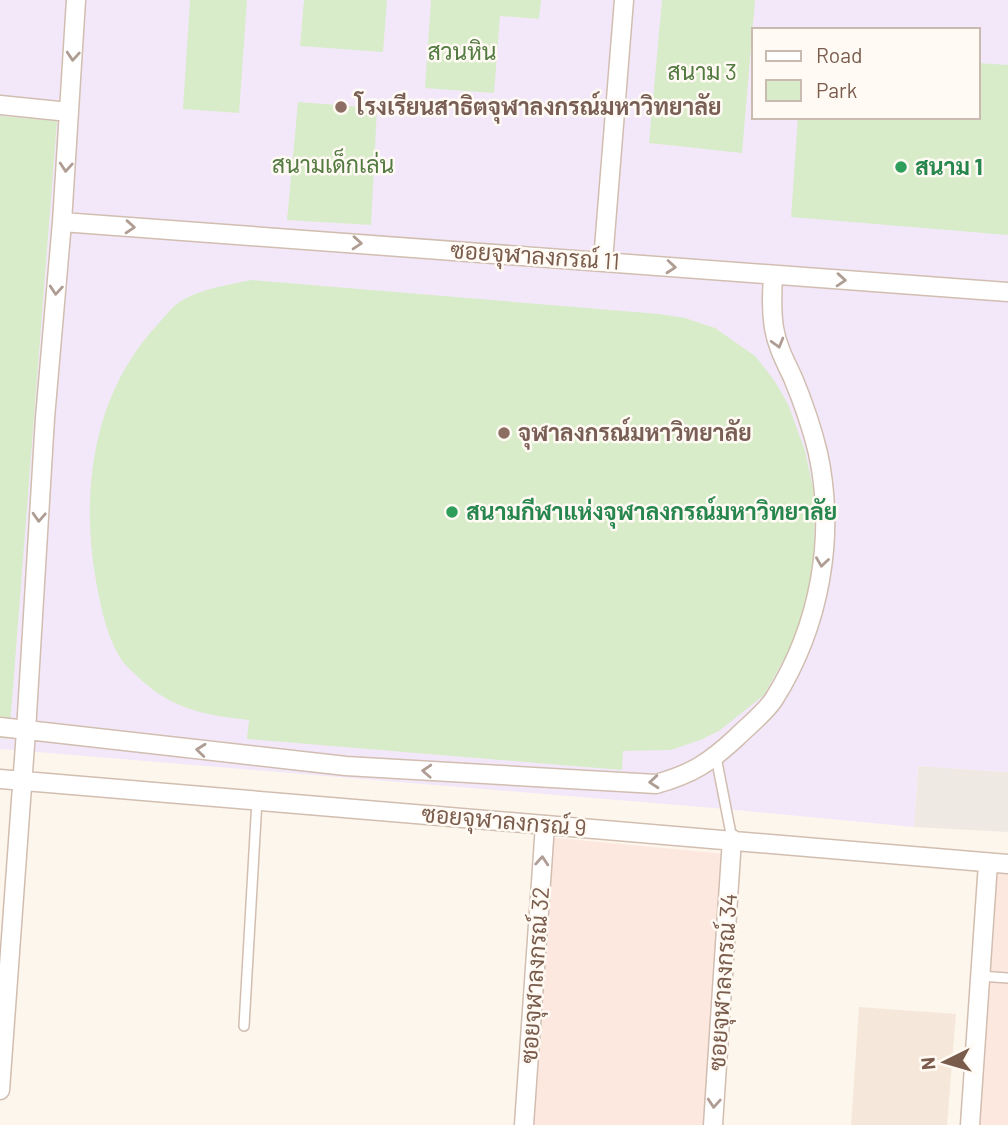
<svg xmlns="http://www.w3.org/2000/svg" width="1008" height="1125" font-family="Barlow,Sarabun,sans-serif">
  <rect width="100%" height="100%" fill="#fdf6ec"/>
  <path fill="#f5e8da" d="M859 1007 956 1014 947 1125H851Z"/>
  <path fill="#fde8e0" d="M547 837 726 854 709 1125H529Z
    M994 873 1008 874V1125H978Z"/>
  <path fill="#efe9e4" d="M918 766 1008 772V832L914 827Z"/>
  <path fill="#f3e8fa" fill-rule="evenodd" d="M0 0H1008V772L918 766 914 827 726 809 0 749ZM754 30H978V117H754Z"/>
  <path fill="#d8ecc9" d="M190 0H247L239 113 183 109Z
    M304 0H387L383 52 300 46Z
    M431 0H541L539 19 500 16 494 93 425 88Z
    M662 0H755L742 153 649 143Z
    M978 63 1008 65V235L791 217 798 117H978Z
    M298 102 377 108 371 225 287 220Z
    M0 116 57 121 9 739 0 738Z
    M252 280 659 314 685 318 715 328 755 356 774 380 788 404 805 451 815 497 814 552 808 599 794 641 764 695 719 731 700 740 671 750 623 751 622 770 247 739 249 720C204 715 171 709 138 677 133 672 127 667 123 662 107 639 101 608 96 581 80 491 93 392 159 323 165 316 173 306 181 301 203 288 228 285 252 280Z"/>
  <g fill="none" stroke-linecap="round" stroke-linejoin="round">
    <defs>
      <path id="service" d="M716 757 732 839
        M980 976 1008 978
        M244 1026 257 800"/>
      <path id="minor" d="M0 105 69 112
        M62 222 1008 292
        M603 261 624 0
        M0 727 346 766 656 784C692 774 709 763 737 737 749 725 765 713 774 699 820 626 836 537 818 453 812 428 803 402 793 378 785 361 777 346 774 328 771 310 772 293 773 275
        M0 779 1008 864
        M0 1090 26 731 45 418 62 222 76 0
        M524 1125 545 825
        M713 1125 732 839
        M970 1125 988 863"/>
    </defs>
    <use href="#service" stroke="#d1beb0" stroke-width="12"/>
    <use href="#minor" stroke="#d1beb0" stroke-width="21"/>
    <use href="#service" stroke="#fff" stroke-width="9"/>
    <use href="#minor" stroke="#fff" stroke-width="18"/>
  </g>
  <defs><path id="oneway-chevron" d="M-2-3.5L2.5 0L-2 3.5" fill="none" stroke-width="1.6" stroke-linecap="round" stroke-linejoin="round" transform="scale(1.75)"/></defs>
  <g stroke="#af9d94">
    <use href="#oneway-chevron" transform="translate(73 56) rotate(94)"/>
    <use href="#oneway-chevron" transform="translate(66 167) rotate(94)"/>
    <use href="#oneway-chevron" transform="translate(130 227) rotate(4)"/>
    <use href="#oneway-chevron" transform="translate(357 243) rotate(4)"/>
    <use href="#oneway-chevron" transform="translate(671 267) rotate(5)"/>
    <use href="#oneway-chevron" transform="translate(841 280) rotate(4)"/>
    <use href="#oneway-chevron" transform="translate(56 290) rotate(95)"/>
    <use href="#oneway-chevron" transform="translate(778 343) rotate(74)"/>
    <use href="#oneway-chevron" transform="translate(39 517) rotate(93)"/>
    <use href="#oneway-chevron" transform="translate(822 562) rotate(98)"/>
    <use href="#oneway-chevron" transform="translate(201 750) rotate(-174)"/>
    <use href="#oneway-chevron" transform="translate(427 771) rotate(-177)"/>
    <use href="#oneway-chevron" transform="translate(654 782) rotate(175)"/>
    <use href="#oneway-chevron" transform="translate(542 861) rotate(-86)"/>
    <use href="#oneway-chevron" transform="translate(714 1103) rotate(94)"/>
  </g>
  <g fill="#8d6e63" stroke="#fffaf3" stroke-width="2.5">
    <circle cx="341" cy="107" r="7"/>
    <circle cx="504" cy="433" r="7"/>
  </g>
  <g fill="#2e9e5b" stroke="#fffaf3" stroke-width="2.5">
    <circle cx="901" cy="167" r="7"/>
    <circle cx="452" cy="512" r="7"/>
  </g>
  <g text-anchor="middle" stroke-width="5" stroke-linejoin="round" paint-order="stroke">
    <g font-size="23" fill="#537a41" stroke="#fffaf3">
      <text x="462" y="60">สวนหิน</text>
      <text x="702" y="80">สนาม 3</text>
      <text x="333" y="173">สนามเด็กเล่น</text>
    </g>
    <g font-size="23" font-weight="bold" fill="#785e54" stroke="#fffaf3" text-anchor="start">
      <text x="355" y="115">โรงเรียนสาธิตจุฬาลงกรณ์มหาวิทยาลัย</text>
      <text x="518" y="441">จุฬาลงกรณ์มหาวิทยาลัย</text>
    </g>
    <g font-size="23" font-weight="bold" fill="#27864d" stroke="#fffaf3" text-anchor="start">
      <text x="915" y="175">สนาม 1</text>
      <text x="466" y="520">สนามกีฬาแห่งจุฬาลงกรณ์มหาวิทยาลัย</text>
    </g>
    <g font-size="23" fill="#7a5c4d" stroke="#fffaf3">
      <text transform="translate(535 256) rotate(4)" y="8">ซอยจุฬาลงกรณ์ 11</text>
      <text transform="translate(504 821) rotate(5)" y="8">ซอยจุฬาลงกรณ์ 9</text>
      <text transform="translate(535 975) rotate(-86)" y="8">ซอยจุฬาลงกรณ์ 32</text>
      <text transform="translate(723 982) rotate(-86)" y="8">ซอยจุฬาลงกรณ์ 34</text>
    </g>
  </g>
  <rect x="752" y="28" width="228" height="91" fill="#fffaf3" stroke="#cabbb1" stroke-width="2"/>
  <rect x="766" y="51" width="35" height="10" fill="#ffffff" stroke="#cabbb1" stroke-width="2"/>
  <text x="816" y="63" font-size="21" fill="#7a5c4d">Road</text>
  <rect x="766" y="80" width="35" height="21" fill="#d8ecc9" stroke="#cabbb1" stroke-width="2"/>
  <text x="816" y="98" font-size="21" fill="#7a5c4d">Park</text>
  <g transform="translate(945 1062) rotate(265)" stroke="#fffaf3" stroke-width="5" paint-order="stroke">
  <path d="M0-5L12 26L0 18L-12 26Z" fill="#7a5c4d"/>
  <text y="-10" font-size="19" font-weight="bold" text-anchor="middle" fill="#7a5c4d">N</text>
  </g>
</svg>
